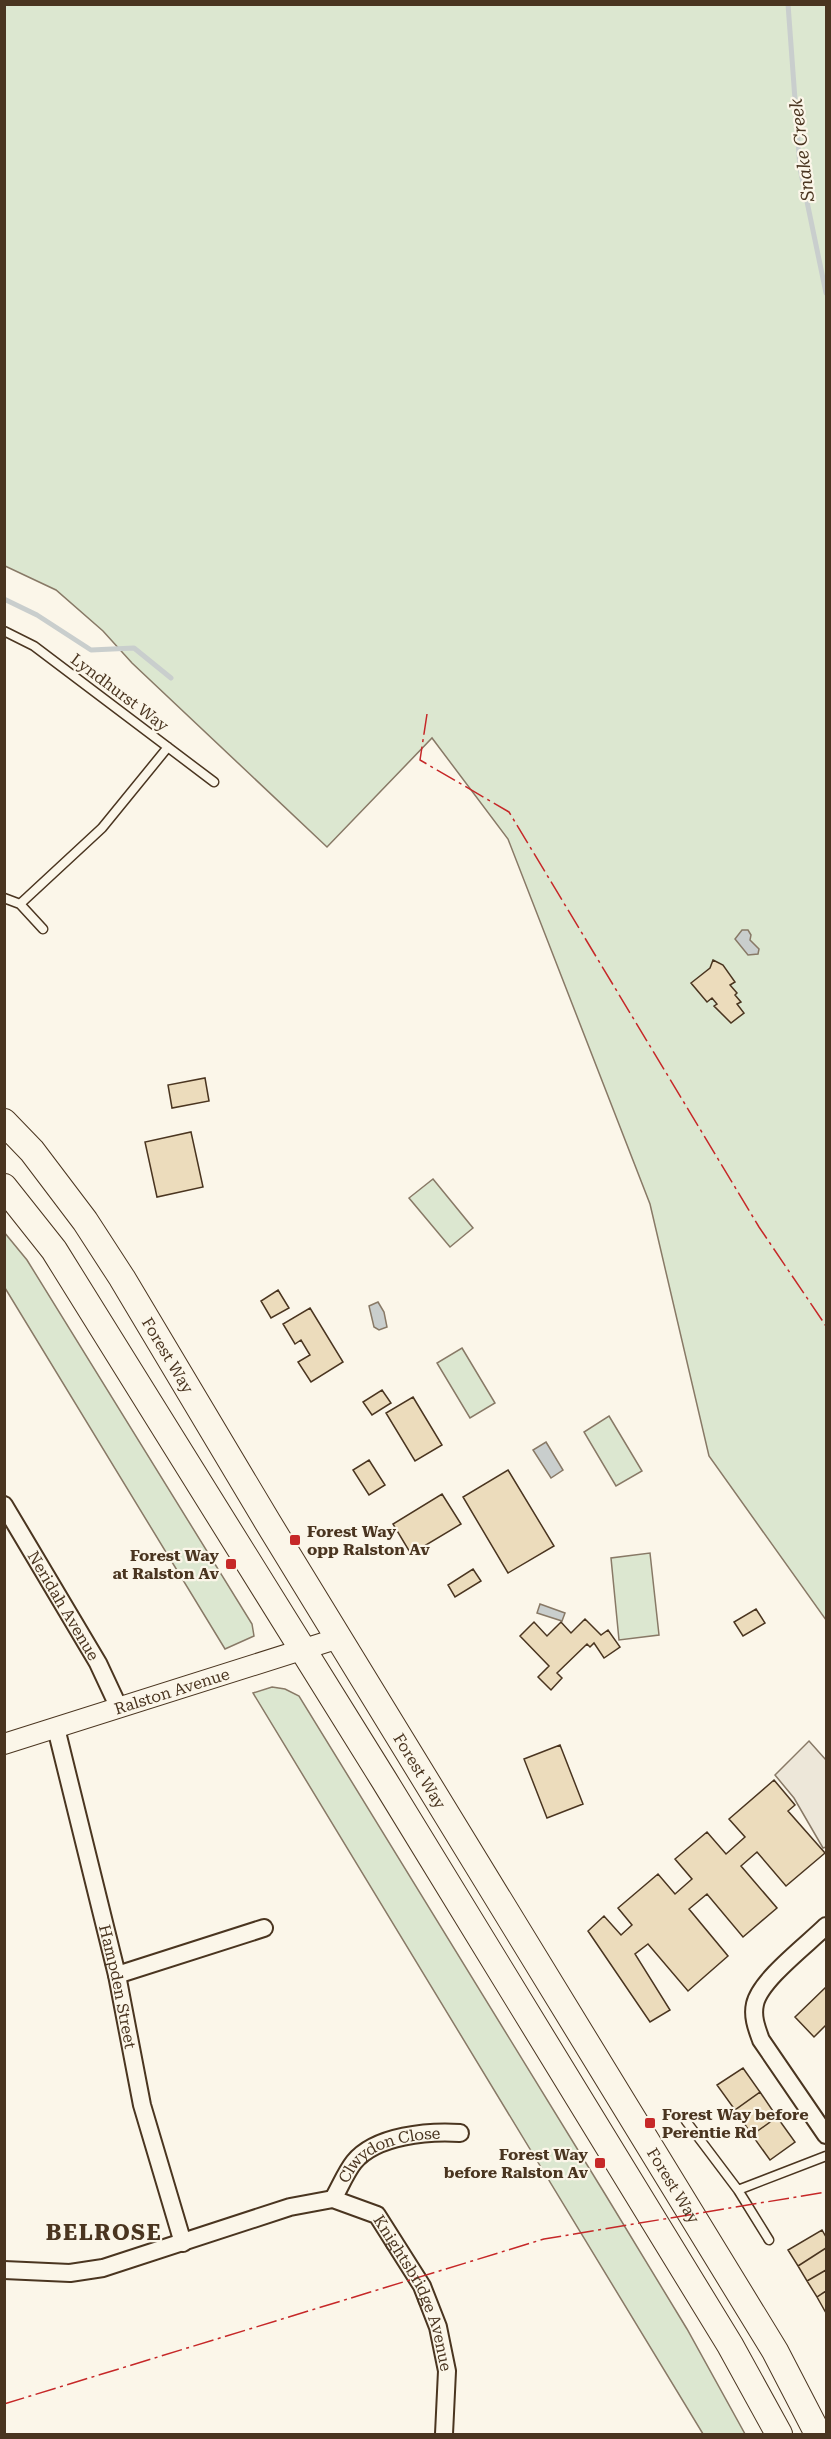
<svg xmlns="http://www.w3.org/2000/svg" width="831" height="2439" font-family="'Roboto Serif',serif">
  <rect width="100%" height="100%" fill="#fbf6e9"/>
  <path fill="#dce7d0" stroke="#887966" stroke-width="1.5" d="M5 5H826V1620L709 1456 650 1204 508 839 432 738 327 847 132 663 103 631 56 590 5 566Z
    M433 1179 473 1228 450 1247 409 1198Z
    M4 1232 27 1260 252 1624 254 1636 225 1649 5 1288Z
    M462 1348 495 1403 470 1418 437 1363Z
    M609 1416 642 1471 616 1486 584 1432Z
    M650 1553 659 1635 619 1640 611 1558Z
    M272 1687 285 1689 299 1696 605 2194 687 2329 745 2434H703L253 1693Z"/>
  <path fill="#ede7d9" stroke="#887966" stroke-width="1.5" d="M809 1741 826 1760V1847L823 1848 794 1798 775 1775Z"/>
  <path fill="#c9cecd" stroke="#887966" stroke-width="1.5" d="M742 930H748L751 935 750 940 759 949 758 954 748 955 735 939Z
    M378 1302 384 1312 387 1327 379 1330 374 1327 369 1306Z
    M546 1442 563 1470 551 1478 533 1450Z
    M540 1604 565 1613 562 1621 537 1613Z"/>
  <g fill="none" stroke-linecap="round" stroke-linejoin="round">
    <path stroke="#c9cecd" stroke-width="5" d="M788 4 800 168 826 293
      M4 599 37 615 91 650 134 648 171 678"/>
  </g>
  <path fill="#ecdcbc" stroke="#4a3520" stroke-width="1.5" d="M713 960 723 965 735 982 730 985 737 993 735 995 741 1002 737 1004 744 1013 731 1023 714 1006 717 1004 712 998 707 1002 691 983 710 968Z
    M205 1078 209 1101 172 1108 168 1085Z
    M191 1132 203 1187 157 1197 145 1142Z
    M278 1290 289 1308 271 1318 261 1301Z
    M310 1308 343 1362 311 1382 298 1362 310 1355 301 1340 295 1344 283 1324Z
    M382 1390 391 1403 372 1415 363 1402Z
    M413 1397 442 1445 415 1461 386 1413Z
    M369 1460 385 1485 369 1495 353 1470Z
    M508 1470 554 1546 508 1573 463 1497Z
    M442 1494 461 1524 411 1554 393 1524Z
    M473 1569 481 1581 455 1597 448 1585Z
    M756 1609 765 1623 743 1636 734 1622Z
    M585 1619 601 1635 608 1630 620 1647 604 1658 594 1643 590 1647 587 1644 557 1673 562 1678 551 1690 538 1677 549 1666 520 1636 534 1622 547 1636 561 1622 571 1633Z
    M560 1745 583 1804 547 1818 524 1759Z
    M774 1780 795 1805 788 1811 825 1853 786 1886 757 1852 741 1866 777 1908 743 1937 707 1894 689 1909 728 1956 688 1991 648 1944 635 1954 670 2010 650 2022 588 1931 604 1916 621 1935 632 1925 618 1908 658 1874 675 1894 692 1879 675 1859 707 1832 726 1854 745 1837 729 1819Z
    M826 1987V2025L814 2037 795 2017Z
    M743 2068 760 2092 735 2110 717 2085Z
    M760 2092 777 2117 752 2135 735 2110Z
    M777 2117 795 2142 770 2160 752 2135Z
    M822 2230 826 2237V2248L798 2266 788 2250Z
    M826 2248V2270L807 2281 798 2266Z
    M826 2270V2291L817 2297 807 2281Z
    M826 2291V2313L817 2297Z"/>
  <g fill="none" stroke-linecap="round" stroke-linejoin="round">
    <defs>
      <path id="service" d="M4 631 34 646 214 782
        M4 898 20 904 43 929
        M20 904 102 828 168 747
        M686 2121 738 2190 769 2240
        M738 2190 826 2156"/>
      <g id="minor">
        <path id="s1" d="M4 1505 98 1663 119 1708"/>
        <path id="s2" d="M56 1728 117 1975 142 2105 183 2243"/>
        <path d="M826 1926C808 1944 760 1980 755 2004 752 2017 757 2029 761 2040L826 2135"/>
        <path d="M117 1975 264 1928"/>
        <path id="s3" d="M333 2199C340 2187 346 2172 354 2162 376 2135 429 2131 460 2133"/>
        <path id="s4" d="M4 2270 70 2273 103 2268 290 2207 333 2199 377 2215 422 2286 438 2327 447 2371 444 2434"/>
      </g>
      <g id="tertiary">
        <path id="s5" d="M4 1744 339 1638"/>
      </g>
      <g id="primary">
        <path id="s6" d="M4 1122 32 1151 85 1221 122 1278 267 1521 775 2351 818 2434"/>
        <path d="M4 1187 54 1250 384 1780 730 2345 779 2434"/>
      </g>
    </defs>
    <use href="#service" stroke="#4a3520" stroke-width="11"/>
    <use href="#minor" stroke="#4a3520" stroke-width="20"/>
    <use href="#tertiary" stroke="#4a3520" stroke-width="22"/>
    <use href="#primary" stroke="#4a3520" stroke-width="28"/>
    <use href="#service" stroke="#fbf6e9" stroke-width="8"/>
    <use href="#minor" stroke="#fbf6e9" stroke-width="16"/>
    <use href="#tertiary" stroke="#fbf6e9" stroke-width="20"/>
    <use href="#primary" stroke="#fbf6e9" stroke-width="26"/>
    <path stroke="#c62828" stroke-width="1.5" stroke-dasharray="21 4.5 3 4.5" stroke-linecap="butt" d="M427 714 420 760 509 812 759 1227 826 1326
      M4 2404 544 2239 826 2192"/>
  </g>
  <g fill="#c62828" stroke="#fbf6e9" stroke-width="2">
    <rect x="289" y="1534" width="12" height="12" rx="3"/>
    <rect x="225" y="1558" width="12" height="12" rx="3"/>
    <rect x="644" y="2117" width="12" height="12" rx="3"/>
    <rect x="594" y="2157" width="12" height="12" rx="3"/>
  </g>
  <g text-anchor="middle" stroke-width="4.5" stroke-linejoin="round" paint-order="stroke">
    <g font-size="16" fill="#4a3520" stroke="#fbf6e9">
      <text transform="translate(120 692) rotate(37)" y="6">Lyndhurst Way</text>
      <text dy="6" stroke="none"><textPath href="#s6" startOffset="286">Forest Way</textPath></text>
      <text dy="6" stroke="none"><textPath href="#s1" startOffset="117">Neridah Avenue</textPath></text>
      <text dy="6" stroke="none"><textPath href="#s5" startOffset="176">Ralston Avenue</textPath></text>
      <text dy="6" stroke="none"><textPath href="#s6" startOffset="772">Forest Way</textPath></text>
      <text dy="6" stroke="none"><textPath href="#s2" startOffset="266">Hampden Street</textPath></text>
      <text dy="6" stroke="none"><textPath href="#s3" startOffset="78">Clwydon Close</textPath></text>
      <text dy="6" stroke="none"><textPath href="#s6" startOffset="1258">Forest Way</textPath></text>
      <text dy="6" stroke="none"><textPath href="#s4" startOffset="474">Knightsbridge Avenue</textPath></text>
    </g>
    <g font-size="16" font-weight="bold" fill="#4a3520" stroke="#fbf6e9" text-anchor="start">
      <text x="307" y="1537">Forest Way<tspan x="307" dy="18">opp Ralston Av</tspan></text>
      <text x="219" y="1561" text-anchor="end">Forest Way<tspan x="219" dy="18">at Ralston Av</tspan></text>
      <text x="662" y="2120">Forest Way before<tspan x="662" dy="18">Perentie Rd</tspan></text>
      <text x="588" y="2160" text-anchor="end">Forest Way<tspan x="588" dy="18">before Ralston Av</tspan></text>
    </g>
    <g font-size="18" font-style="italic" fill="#4a3520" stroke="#fbf6e9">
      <text transform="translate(802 150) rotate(-97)" y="6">Snake Creek</text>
    </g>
    <g font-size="22" font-weight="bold" letter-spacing="1.5" fill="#4a3520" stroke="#fbf6e9">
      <text x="104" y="2240">BELROSE</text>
    </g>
  </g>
  <rect width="831" height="2439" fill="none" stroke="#4a3520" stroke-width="12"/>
</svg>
